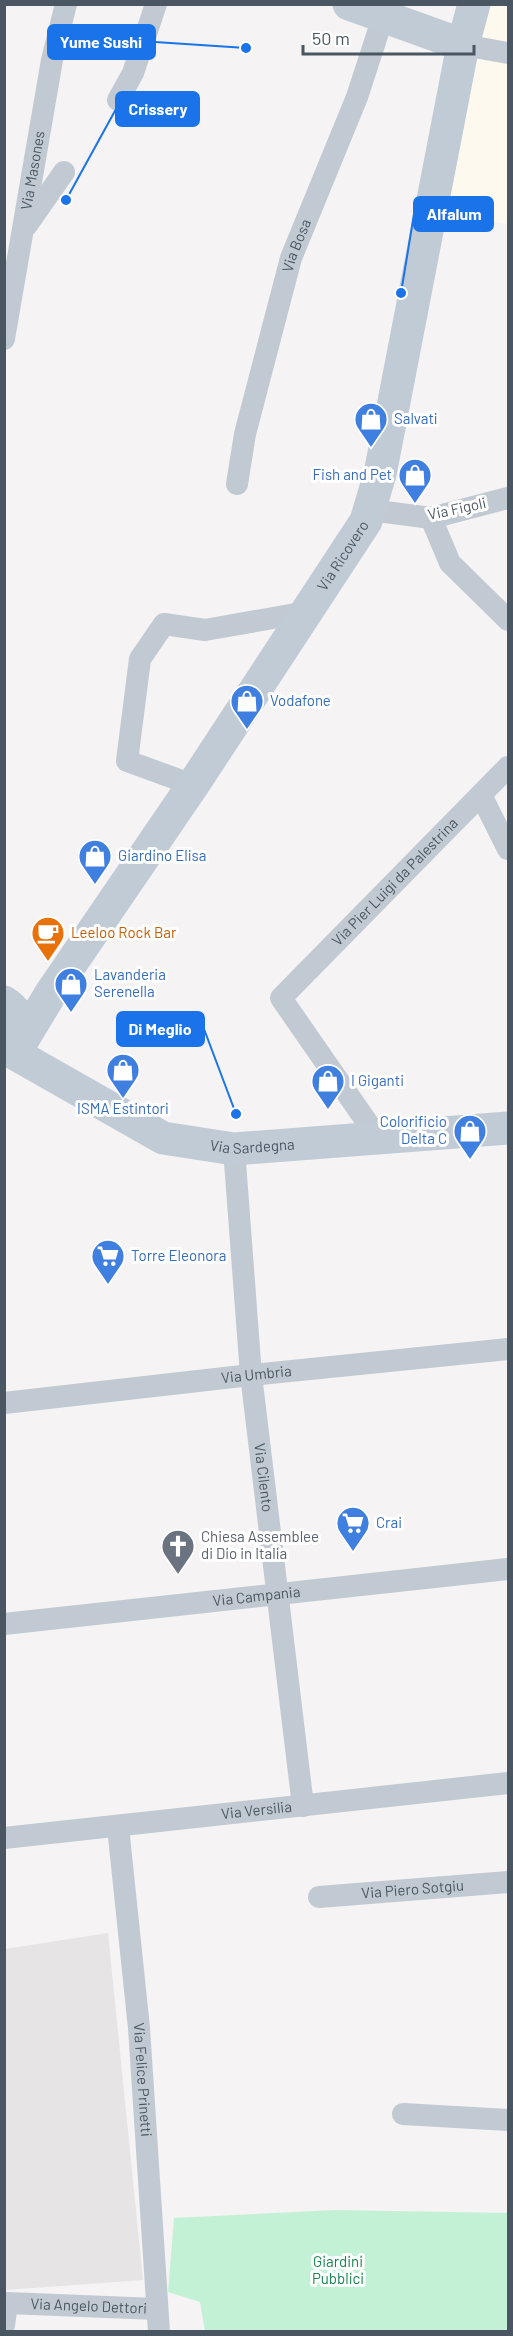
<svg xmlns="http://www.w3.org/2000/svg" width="513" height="2336" font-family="Barlow,sans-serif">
  <rect width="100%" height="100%" fill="#f5f3f3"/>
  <path fill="#fdf9ef" d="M471 5H508V224L419 209Z"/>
  <path fill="#e6e4e5" d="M108 1933 143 2280 5 2290V1949Z"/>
  <path fill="#c3f1d5" d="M335 2210 508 2213V2331H205L200 2302 168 2292 174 2218Z"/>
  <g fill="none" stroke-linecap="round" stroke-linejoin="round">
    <g stroke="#c1cad2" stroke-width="22">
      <path d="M463 45 508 53"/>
      <path d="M118 100 133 73 156 4"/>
      <path d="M27 225 64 172"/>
      <path id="s1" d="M4 339 52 60 66 4"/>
      <path id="s2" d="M237 484 245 434 291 258 357 97 383 17"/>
      <path d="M370 510 431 518 508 498"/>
      <path d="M431 518 450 563 508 620"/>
      <path d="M193 785 127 761 140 659 164 624 205 630 307 612"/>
      <path d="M481 795 508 849"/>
      <path id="s3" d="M378 1138 281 998 508 767"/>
      <path id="s4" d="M234 1149 251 1375 303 1806"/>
      <path id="s5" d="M4 1403 242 1376 508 1349"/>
      <path id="s6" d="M4 1624 508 1569"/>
      <path id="s7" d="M118 1827 139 2028 159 2332"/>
      <path id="s8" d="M4 1838 508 1783"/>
      <path id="s9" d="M319 1897 508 1882"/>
      <path d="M403 2114 508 2120"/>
      <path id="s10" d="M4 2325 7 2303 157 2309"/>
    </g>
    <g stroke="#c1cbd6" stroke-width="33">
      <path d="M349 4 463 45"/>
      <path d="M4 1002C22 1013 27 1034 18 1053"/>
      <path id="s11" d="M22 1041 51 993 193 785 366 521 380 474 463 45 474 4"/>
      <path id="s12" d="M17 1055 163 1138 234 1149 508 1128"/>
    </g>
  </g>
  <defs>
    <symbol id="shop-pin" viewBox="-11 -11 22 30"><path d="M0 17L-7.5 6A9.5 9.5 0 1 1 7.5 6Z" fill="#3f7fe0" stroke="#fff"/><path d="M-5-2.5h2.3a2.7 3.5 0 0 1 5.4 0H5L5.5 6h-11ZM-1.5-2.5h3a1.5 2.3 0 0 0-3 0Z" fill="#fff"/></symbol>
    <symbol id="cafe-pin" viewBox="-11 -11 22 30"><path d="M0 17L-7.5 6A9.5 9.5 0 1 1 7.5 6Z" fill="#e8710a" stroke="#fff"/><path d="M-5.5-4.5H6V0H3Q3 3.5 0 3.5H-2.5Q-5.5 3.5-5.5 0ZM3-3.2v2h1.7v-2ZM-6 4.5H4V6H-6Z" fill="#fff"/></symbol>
    <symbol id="supermarket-pin" viewBox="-11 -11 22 30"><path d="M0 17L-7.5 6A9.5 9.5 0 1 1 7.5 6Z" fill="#3f7fe0" stroke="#fff"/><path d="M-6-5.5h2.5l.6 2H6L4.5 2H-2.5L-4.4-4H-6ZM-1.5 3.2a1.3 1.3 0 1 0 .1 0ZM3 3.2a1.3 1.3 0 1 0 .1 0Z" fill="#fff"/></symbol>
    <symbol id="church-pin" viewBox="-11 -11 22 30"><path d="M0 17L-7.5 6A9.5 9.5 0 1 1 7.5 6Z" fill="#6b7280" stroke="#fff"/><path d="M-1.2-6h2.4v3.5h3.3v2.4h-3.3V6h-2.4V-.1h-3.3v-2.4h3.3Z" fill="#fff"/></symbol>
  </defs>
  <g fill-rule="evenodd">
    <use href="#shop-pin" x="352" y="400" width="38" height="52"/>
    <use href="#shop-pin" x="396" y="456" width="38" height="52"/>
    <use href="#shop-pin" x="228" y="682" width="38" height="52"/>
    <use href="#shop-pin" x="76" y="837" width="38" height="52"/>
    <use href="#cafe-pin" x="29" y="914" width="38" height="52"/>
    <use href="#shop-pin" x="52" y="965" width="38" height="52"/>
    <use href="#shop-pin" x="104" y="1051" width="38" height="52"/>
    <use href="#shop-pin" x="309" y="1062" width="38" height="52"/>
    <use href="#shop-pin" x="451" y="1112" width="38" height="52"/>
    <use href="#supermarket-pin" x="89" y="1237" width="38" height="52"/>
    <use href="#supermarket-pin" x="334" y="1504" width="38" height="52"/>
    <use href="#church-pin" x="159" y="1527" width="38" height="52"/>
  </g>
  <g text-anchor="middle" stroke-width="6" stroke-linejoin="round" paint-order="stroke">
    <g font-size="15" fill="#4a5661" stroke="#fff">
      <text dy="5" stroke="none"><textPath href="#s1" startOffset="171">Via Masones</textPath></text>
      <text dy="5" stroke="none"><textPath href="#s2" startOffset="246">Via Bosa</textPath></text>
      <text transform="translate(457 509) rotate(-12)" y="5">Via Figoli</text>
      <text dy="5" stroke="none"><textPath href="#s11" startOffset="582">Via Ricovero</textPath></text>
      <text dy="5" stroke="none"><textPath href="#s3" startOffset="333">Via Pier Luigi da Palestrina</textPath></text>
      <text dy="5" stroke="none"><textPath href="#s12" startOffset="258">Via Sardegna</textPath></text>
      <text dy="5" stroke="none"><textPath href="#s5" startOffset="254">Via Umbria</textPath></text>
      <text dy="5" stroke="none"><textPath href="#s4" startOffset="330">Via Cilento</textPath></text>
      <text dy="5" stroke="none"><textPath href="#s6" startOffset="254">Via Campania</textPath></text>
      <text dy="5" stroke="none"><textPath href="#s8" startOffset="254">Via Versilia</textPath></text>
      <text dy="5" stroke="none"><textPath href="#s9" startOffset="94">Via Piero Sotgiu</textPath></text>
      <text dy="5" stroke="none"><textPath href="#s7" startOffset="254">Via Felice Prinetti</textPath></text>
      <text dy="5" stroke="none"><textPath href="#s10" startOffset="104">Via Angelo Dettori</textPath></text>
    </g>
    <g font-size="15" fill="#366cbe" stroke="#fff" text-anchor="start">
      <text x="394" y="424">Salvati</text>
      <text x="392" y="480" text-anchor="end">Fish and Pet</text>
      <text x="270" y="706">Vodafone</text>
      <text x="118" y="861">Giardino Elisa</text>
      <text x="94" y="980">Lavanderia<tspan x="94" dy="17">Serenella</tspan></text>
      <text x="351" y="1086">I Giganti</text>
      <text x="123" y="1114" text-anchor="middle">ISMA Estintori</text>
      <text x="447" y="1127" text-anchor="end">Colorificio<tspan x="447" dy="17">Delta C</tspan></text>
      <text x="131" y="1261">Torre Eleonora</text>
      <text x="376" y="1528">Crai</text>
    </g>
    <g font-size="15" fill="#c56008" stroke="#fff" text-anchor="start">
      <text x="71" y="938">Leeloo Rock Bar</text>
    </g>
    <g font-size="15" fill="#5b616d" stroke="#fff" text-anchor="start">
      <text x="201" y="1542">Chiesa Assemblee<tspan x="201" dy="17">di Dio in Italia</tspan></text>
    </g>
    <g font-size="15" fill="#17864f" stroke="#fff">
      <text x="338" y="2267">Giardini<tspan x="338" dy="17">Pubblici</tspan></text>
    </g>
  </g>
  <path fill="none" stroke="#1a73e8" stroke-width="2" d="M246 48L155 42M66 200L116 109M401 293L414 214M236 1114L204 1029"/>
  <g fill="#1a73e8" stroke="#fff" stroke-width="2">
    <circle cx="246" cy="48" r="6"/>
    <circle cx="66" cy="200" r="6"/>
    <circle cx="401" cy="293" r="6"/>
    <circle cx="236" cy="1114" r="6"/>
  </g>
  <g fill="#1a73e8" stroke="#1a73e8" stroke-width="2">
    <rect x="48" y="25" width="107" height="34" rx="6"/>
    <rect x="116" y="92" width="83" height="34" rx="6"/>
    <rect x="414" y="197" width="79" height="34" rx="6"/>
    <rect x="117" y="1012" width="87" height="34" rx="6"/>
  </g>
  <g font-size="16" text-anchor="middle" font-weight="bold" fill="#fff">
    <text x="101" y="48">Yume Sushi</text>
    <text x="158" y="115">Crissery</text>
    <text x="454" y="220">Alfalum</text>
    <text x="160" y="1035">Di Meglio</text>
  </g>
  <rect width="513" height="2336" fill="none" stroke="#4a5661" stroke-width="12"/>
  <path d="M303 45v9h171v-9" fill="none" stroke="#4a5661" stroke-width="3"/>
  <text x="312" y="45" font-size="18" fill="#4a5661" stroke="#ffffff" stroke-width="4.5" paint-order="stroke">50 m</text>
</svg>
